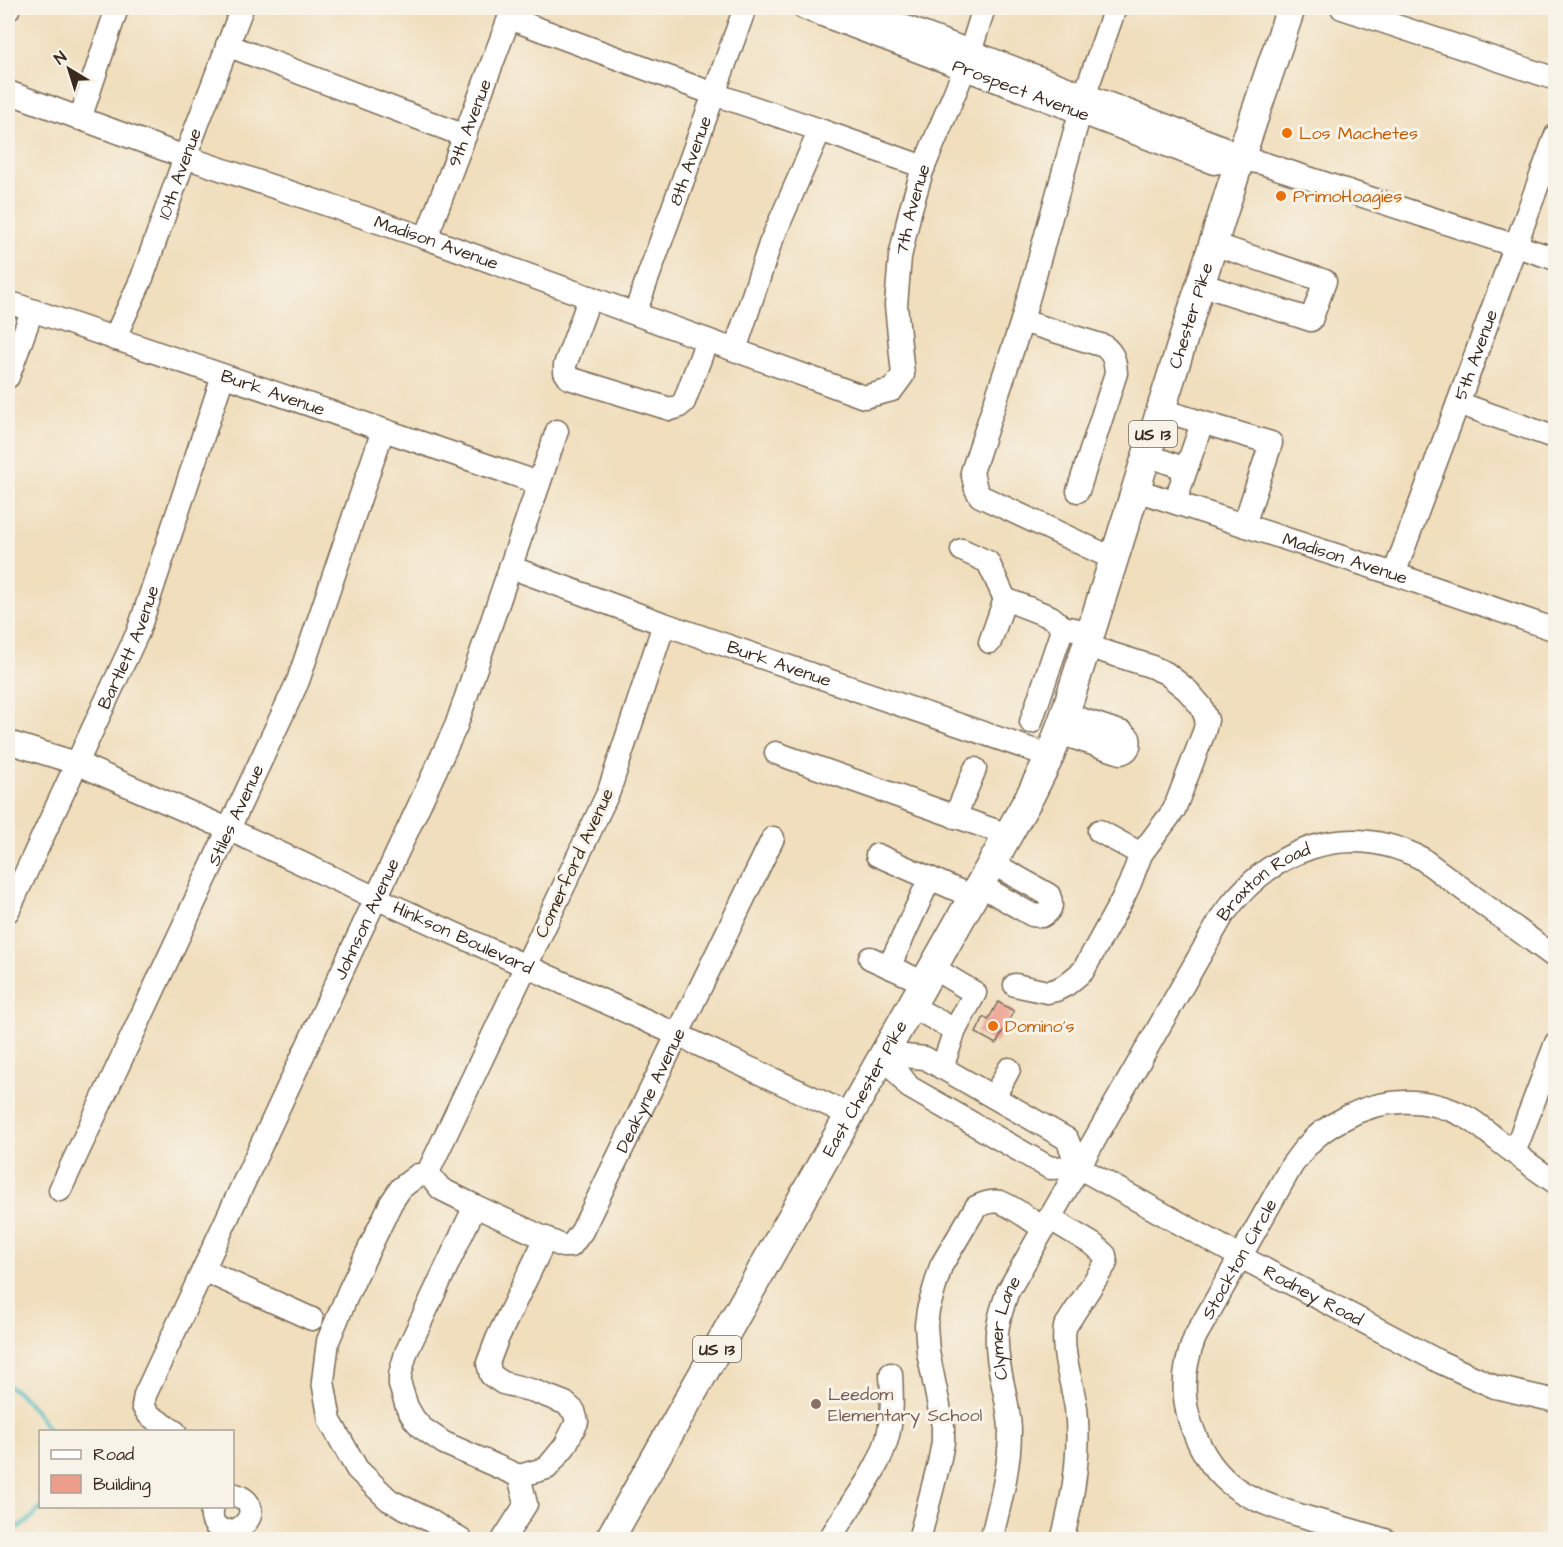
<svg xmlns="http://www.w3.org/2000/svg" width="1563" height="1547" font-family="'Architects Daughter',sans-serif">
  <rect width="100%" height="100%" fill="#f7f3e8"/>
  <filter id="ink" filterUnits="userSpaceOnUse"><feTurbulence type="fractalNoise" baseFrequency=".0167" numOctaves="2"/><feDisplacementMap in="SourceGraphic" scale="12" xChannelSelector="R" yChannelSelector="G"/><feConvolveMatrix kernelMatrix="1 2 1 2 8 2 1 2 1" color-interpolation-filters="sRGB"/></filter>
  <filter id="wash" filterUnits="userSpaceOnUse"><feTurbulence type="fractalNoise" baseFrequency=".008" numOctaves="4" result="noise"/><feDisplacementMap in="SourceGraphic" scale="24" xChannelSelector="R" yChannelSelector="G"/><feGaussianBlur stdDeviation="1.35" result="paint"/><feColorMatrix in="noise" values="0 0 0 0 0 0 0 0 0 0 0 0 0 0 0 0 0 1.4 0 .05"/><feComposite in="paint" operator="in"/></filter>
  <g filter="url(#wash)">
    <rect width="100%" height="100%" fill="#f0debc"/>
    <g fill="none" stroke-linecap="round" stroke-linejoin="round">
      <path stroke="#4bbac1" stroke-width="4.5" d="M8 1386C26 1395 39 1415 50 1432
        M8 1532 26 1523 43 1506"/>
    </g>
    <g id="blocks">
      <path fill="#ec9d8c" d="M998 1002 1014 1011 996 1044 976 1033 984 1017 988 1020Z"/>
    </g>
  </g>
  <g filter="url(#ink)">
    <use href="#blocks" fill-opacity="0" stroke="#7a6955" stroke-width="1.5"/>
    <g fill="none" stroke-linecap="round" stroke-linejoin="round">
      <defs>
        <g id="minor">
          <path id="s1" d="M804 8 1214 163 1240 159 1262 163 1556 259"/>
          <path d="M856 8 1220 146 1240 159"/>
          <path d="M1342 8 1556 79"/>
          <path d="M8 10V8"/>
          <path d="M509 18 714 94 820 130"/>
          <path d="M227 45 465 136"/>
          <path id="s2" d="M8 92 185 157 426 238 864 397 892 390 903 375 896 305 900 257 910 212 922 171 965 68 984 8"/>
          <path d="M1085 94 1115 8"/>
          <path d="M80 119 117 8"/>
          <path id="s3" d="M426 238 513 8"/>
          <path d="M1200 284 1311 320 1325 281 1213 244"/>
          <path d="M590 297 565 365V372L569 378 670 409 678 407 684 402 707 340"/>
          <path id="s4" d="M8 302 539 483"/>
          <path id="s5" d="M635 313 745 8"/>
          <path d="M1022 321 1080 113"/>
          <path id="s6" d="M114 339 142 278 185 157 242 8"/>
          <path d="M735 350 770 244 820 130 924 167"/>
          <path d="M8 377 32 311"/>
          <path d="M1458 403 1556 438"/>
          <path d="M1161 410 1271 443 1244 525"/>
          <path d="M1147 455 1186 469"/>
          <path id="s7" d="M1136 490 1394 574 1556 630"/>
          <path d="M1078 491 1116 373C1115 361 1114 354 1104 346L1022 321 972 472 976 489 980 496 1114 559"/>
          <path d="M1175 502 1202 423"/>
          <path d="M962 550 988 562 1005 599 1051 617 1063 627 1090 632"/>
          <path id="s8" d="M510 567 664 624 1050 756"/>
          <path id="s9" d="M1394 574 1458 403 1556 135"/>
          <path id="s10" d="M664 624 609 791 430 1168V1176L441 1189 475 1206 562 1246H571L582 1231 773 838"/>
          <path d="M990 642 1005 599"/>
          <path d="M1031 722 1063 627"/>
          <path d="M1059 733 1121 753C1128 751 1131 746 1129 738L1123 733 1065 714"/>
          <path id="s11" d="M8 742 76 763 228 829 376 898 678 1035 850 1115"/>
          <path d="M776 753 1008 835"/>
          <path d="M955 817 975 769"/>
          <path d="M1099 831 1141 854"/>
          <path d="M877 855 973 897"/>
          <path d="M980 885 1032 915 1042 916C1051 911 1053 905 1049 895L992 863"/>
          <path id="s12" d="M8 911 138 632 223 376"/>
          <path d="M870 958 925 983"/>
          <path d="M889 967 930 878"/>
          <path d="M933 968 975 993 955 1030 942 1068"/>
          <path d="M1015 985 1047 992 1056 990 1066 985 1083 971 1123 898 1130 883 1141 854 1174 810 1204 732 1207 720 1201 706 1187 690 1166 673 1150 666 1087 646"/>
          <path d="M911 1006 955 1030"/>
          <path id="s13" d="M884 1054 909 1087 1050 1168 1078 1167 1241 1257 1440 1362 1495 1387 1556 1401"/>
          <path d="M884 1054 925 1058 1067 1139 1078 1167"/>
          <path d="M994 1097 1009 1069"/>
          <path d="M1514 1153 1556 1043"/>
          <path d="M430 1176 418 1175 401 1188 391 1203 349 1291 328 1341 323 1381 330 1421 357 1469 389 1500 429 1520 461 1540"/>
          <path id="s14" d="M60 1190 298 681 383 430"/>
          <path d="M475 1206 406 1353 400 1375V1385L407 1407 414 1419 422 1428 444 1443 519 1476"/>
          <path d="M1049 1218 1094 1245 1105 1255 1106 1263 1065 1327C1061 1353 1072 1381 1076 1408 1081 1453 1074 1496 1062 1540"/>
          <path d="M203 1270 312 1319"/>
          <path id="s15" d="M175 1432 149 1415 143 1406 145 1395 456 726 557 431"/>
          <path d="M519 1476 547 1468 565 1446 577 1422 574 1411 565 1403 534 1391 503 1383 491 1375 488 1363 497 1339 546 1238"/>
          <path d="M213 1506C211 1513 211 1519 215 1525 236 1547 273 1504 232 1494"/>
          <path d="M503 1540 526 1504 519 1476"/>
          <path d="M829 1540C848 1507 880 1471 888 1435 893 1415 892 1395 891 1374"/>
          <path d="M919 1540 939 1463 943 1442V1426L928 1352 926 1325 928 1310 941 1266 976 1207C984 1203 992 1200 1000 1202 1012 1206 1032 1221 1043 1228"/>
          <path id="s16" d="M991 1540C1000 1503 1010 1468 1010 1430 1009 1398 995 1366 997 1333 998 1319 1003 1306 1007 1293L1223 915C1271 849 1345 820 1421 858L1556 958"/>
          <path id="s17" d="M1385 1540C1359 1532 1334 1525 1309 1518 1251 1501 1214 1488 1192 1427 1180 1396 1183 1367 1195 1337L1292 1165C1297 1159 1301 1152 1306 1147 1316 1135 1329 1126 1343 1119 1382 1097 1426 1096 1466 1117 1478 1123 1489 1134 1500 1142 1518 1156 1537 1170 1556 1183"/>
        </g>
        <g id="major">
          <path id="s18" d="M609 1540 1030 796 1050 756 1065 714 1240 159 1291 8"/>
        </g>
      </defs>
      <use href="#minor" stroke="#7a6955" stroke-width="25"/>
      <use href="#major" stroke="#7a6955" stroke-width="31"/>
      <use href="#minor" stroke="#fff" stroke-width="22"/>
      <use href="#major" stroke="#fff" stroke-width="28"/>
    </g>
  </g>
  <g fill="#e8710a" stroke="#f7f3e8" stroke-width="2">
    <circle cx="1287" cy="133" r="6"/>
    <circle cx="1281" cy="196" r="6"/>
    <circle cx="993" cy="1026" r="6"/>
  </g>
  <circle fill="#8d6e63" stroke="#f7f3e8" stroke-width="2" cx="816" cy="1404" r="6"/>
  <g text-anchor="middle" stroke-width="6" stroke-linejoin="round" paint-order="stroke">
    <g fill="#f7f3e8" stroke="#73665b" stroke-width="1.5">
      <rect x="1129" y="421" width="48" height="26" rx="4.5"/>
      <rect x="693" y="1336" width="48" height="26" rx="4.5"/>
    </g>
    <g font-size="16" font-weight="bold" fill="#3b2a1e">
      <text x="1153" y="440">US 13</text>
      <text x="717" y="1355">US 13</text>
    </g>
    <g font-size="18" fill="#3b2a1e" stroke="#f7f3e8">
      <text dy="6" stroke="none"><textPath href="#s1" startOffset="232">Prospect Avenue</textPath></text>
      <text dy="6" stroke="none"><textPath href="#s3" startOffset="123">9th Avenue</textPath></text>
      <text dy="6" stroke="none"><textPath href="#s5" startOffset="162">8th Avenue</textPath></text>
      <text dy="6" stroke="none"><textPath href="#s6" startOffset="178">10th Avenue</textPath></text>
      <text dy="6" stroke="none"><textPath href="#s2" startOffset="1124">7th Avenue</textPath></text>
      <text dy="6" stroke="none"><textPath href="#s2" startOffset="454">Madison Avenue</textPath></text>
      <text dy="6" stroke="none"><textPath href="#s18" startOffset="1362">Chester Pike</textPath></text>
      <text dy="6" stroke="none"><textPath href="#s9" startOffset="234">5th Avenue</textPath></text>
      <text dy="6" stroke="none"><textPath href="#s4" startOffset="280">Burk Avenue</textPath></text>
      <text dy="6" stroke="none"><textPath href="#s7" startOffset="220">Madison Avenue</textPath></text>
      <text dy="6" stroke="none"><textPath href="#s12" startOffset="290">Bartlett Avenue</textPath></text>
      <text dy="6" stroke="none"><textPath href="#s8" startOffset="286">Burk Avenue</textPath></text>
      <text dy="6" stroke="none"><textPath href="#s14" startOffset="414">Stiles Avenue</textPath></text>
      <text transform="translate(574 863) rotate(-65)" y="6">Comerford Avenue</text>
      <text dy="6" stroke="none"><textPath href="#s16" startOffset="740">Braxton Road</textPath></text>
      <text dy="6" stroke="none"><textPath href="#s15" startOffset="578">Johnson Avenue</textPath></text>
      <text dy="6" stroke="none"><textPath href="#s11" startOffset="496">Hinkson Boulevard</textPath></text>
      <text dy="6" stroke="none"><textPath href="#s18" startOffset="519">East Chester Pike</textPath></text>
      <text dy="6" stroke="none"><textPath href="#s10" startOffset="936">Deakyne Avenue</textPath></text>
      <text dy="6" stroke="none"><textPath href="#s17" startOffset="417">Stockton Circle</textPath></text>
      <text dy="6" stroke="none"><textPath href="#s13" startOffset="500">Rodney Road</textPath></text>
      <text dy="6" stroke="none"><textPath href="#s16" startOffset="216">Clymer Lane</textPath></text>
    </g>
    <g font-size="18" fill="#c56008" stroke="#f7f3e8" text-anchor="start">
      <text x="1299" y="139">Los Machetes</text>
      <text x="1293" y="202">PrimoHoagies</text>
      <text x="1005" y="1032">Domino's</text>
    </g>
    <g font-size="18" fill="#785e54" stroke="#f7f3e8" text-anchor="start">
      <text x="828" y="1400">Leedom<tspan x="828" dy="21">Elementary School</tspan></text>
    </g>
  </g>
  <rect width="1563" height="1547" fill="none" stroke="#f7f3e8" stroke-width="30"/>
  <rect x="39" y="1430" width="195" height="78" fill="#f7f3e8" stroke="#aca397" stroke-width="1.5"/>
  <rect x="51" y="1450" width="30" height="9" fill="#ffffff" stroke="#aca397" stroke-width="1.5"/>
  <text x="93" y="1460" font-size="18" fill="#3b2a1e">Road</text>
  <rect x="51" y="1475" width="30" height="18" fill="#ec9d8c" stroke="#aca397" stroke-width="1.5"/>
  <text x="93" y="1490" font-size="18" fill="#3b2a1e">Building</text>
  <g transform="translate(69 69) rotate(322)" stroke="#f7f3e8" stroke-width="4.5" paint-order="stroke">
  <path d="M0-4.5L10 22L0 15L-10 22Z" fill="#3b2a1e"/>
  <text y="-9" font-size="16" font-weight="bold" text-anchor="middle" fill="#3b2a1e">N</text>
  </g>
</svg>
